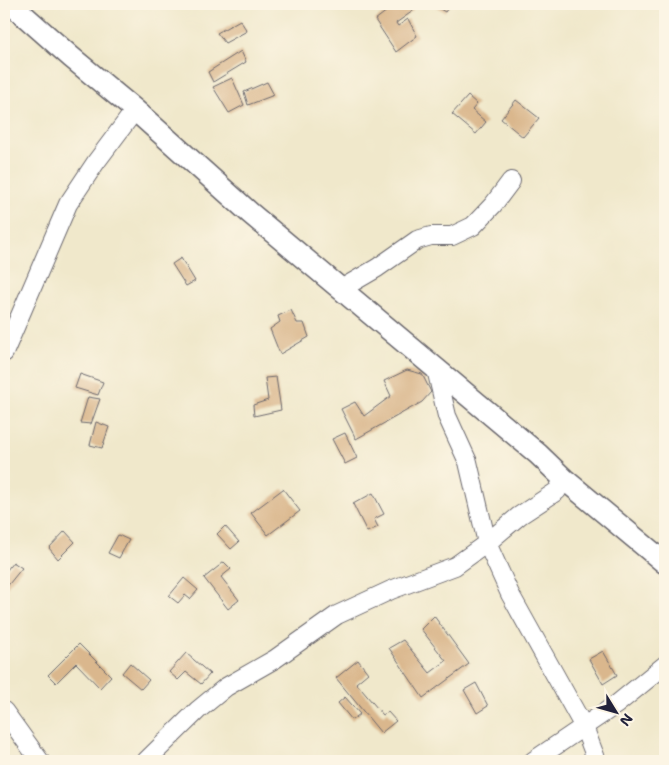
<svg xmlns="http://www.w3.org/2000/svg" width="669" height="765" font-family="'Shantell Sans',sans-serif">
  <rect width="100%" height="100%" fill="#fcf5e5"/>
  <filter id="ink" filterUnits="userSpaceOnUse"><feTurbulence type="fractalNoise" baseFrequency=".02" numOctaves="2"/><feDisplacementMap in="SourceGraphic" scale="10" xChannelSelector="R" yChannelSelector="G"/><feConvolveMatrix kernelMatrix="1 2 1 2 8 2 1 2 1" color-interpolation-filters="sRGB"/></filter>
  <filter id="wash" filterUnits="userSpaceOnUse"><feTurbulence type="fractalNoise" baseFrequency=".0096" numOctaves="4" result="noise"/><feDisplacementMap in="SourceGraphic" scale="20" xChannelSelector="R" yChannelSelector="G"/><feGaussianBlur stdDeviation="1.12" result="paint"/><feColorMatrix in="noise" values="0 0 0 0 0 0 0 0 0 0 0 0 0 0 0 0 0 1.4 0 .05"/><feComposite in="paint" operator="in"/></filter>
  <g filter="url(#wash)">
    <rect width="100%" height="100%" fill="#f0e8cb"/>
    <g id="blocks">
      <path fill="#dab78d" d="M396 4H408L413 11 396 23 398 26 408 19 417 36 396 52 375 20Z
        M432 4H451L445 12Z
        M240 20 247 31 225 43 217 33Z
        M241 51 246 62 213 82 208 72Z
        M232 78 244 105 229 113 213 87Z
        M267 82 274 95 248 105 244 92Z
        M468 96 477 104 472 110 486 122 476 134 452 114Z
        M516 100 539 118 523 137 501 119Z
        M4 205 9 211 4 215Z
        M181 258 195 281 186 286 172 264Z
        M291 310 297 323H304L309 337 280 354 270 329 280 322 278 316Z
        M407 370 422 374 431 392 422 402 356 439 341 409 355 402 364 416 391 396 384 381Z
        M80 374 103 382 98 395 75 388Z
        M276 377 281 410 254 416 253 405 268 400 265 378Z
        M88 397 100 399 91 424 80 423Z
        M96 422 109 427 102 448 90 445Z
        M345 433 357 458 345 464 332 439Z
        M283 489 300 511 268 535 251 513Z
        M373 493 384 514 374 519 378 527 367 532 353 504Z
        M225 526 239 542 231 549 217 534Z
        M65 531 75 542 58 559 49 548Z
        M118 535 129 540 119 558 108 553Z
        M13 562 22 568 5 589 4 588V574Z
        M224 562 231 569 221 577 239 600 228 609 204 578Z
        M184 578 198 590 190 599 185 595 178 603 169 596Z
        M434 616 469 664 423 698 389 648 403 640 430 673 446 661 421 629Z
        M79 644 111 676 100 688 76 663 56 683 48 675Z
        M603 651 617 675 603 684 589 659Z
        M186 653 210 674 201 684 186 672 178 680 169 672Z
        M358 660 368 673 356 683 383 715 388 712 396 721 381 733 336 678Z
        M130 663 149 680 141 689 122 673Z
        M476 683 488 706 477 713 464 690Z
        M345 697 360 714 352 720 338 703Z"/>
    </g>
  </g>
  <g filter="url(#ink)">
    <use href="#blocks" fill-opacity="0" stroke="#6a676d" stroke-width="1"/>
    <g fill="none" stroke-linecap="round" stroke-linejoin="round">
      <defs>
        <path id="minor" d="M341 289 377 268 417 240 431 236H452L473 226 493 205 511 181
          M4 353 68 204 96 162 135 110
          M436 369 447 416 468 462 487 543 510 594 584 727 597 761
          M4 711 40 761
          M146 761 198 710 226 687 275 659 337 615 391 590 455 566 487 543 519 516 557 491 564 479
          M533 761 617 704 665 665"/>
        <path id="tertiary" d="M11 4 71 57 135 110 250 213 538 454 564 479 665 563"/>
      </defs>
      <use href="#minor" stroke="#6a676d" stroke-width="20"/>
      <use href="#tertiary" stroke="#6a676d" stroke-width="24"/>
      <use href="#minor" stroke="#fff" stroke-width="18"/>
      <use href="#tertiary" stroke="#fff" stroke-width="21"/>
    </g>
  </g>
  <rect width="669" height="765" fill="none" stroke="#fcf5e5" stroke-width="20"/>
  <g transform="translate(616 712) rotate(127)" stroke="#fcf5e5" stroke-width="4" paint-order="stroke">
  <path d="M0-4L9 19L0 12L-9 19Z" fill="#22223b"/>
  <text y="-8" font-size="14" font-weight="bold" text-anchor="middle" fill="#22223b">N</text>
  </g>
</svg>
